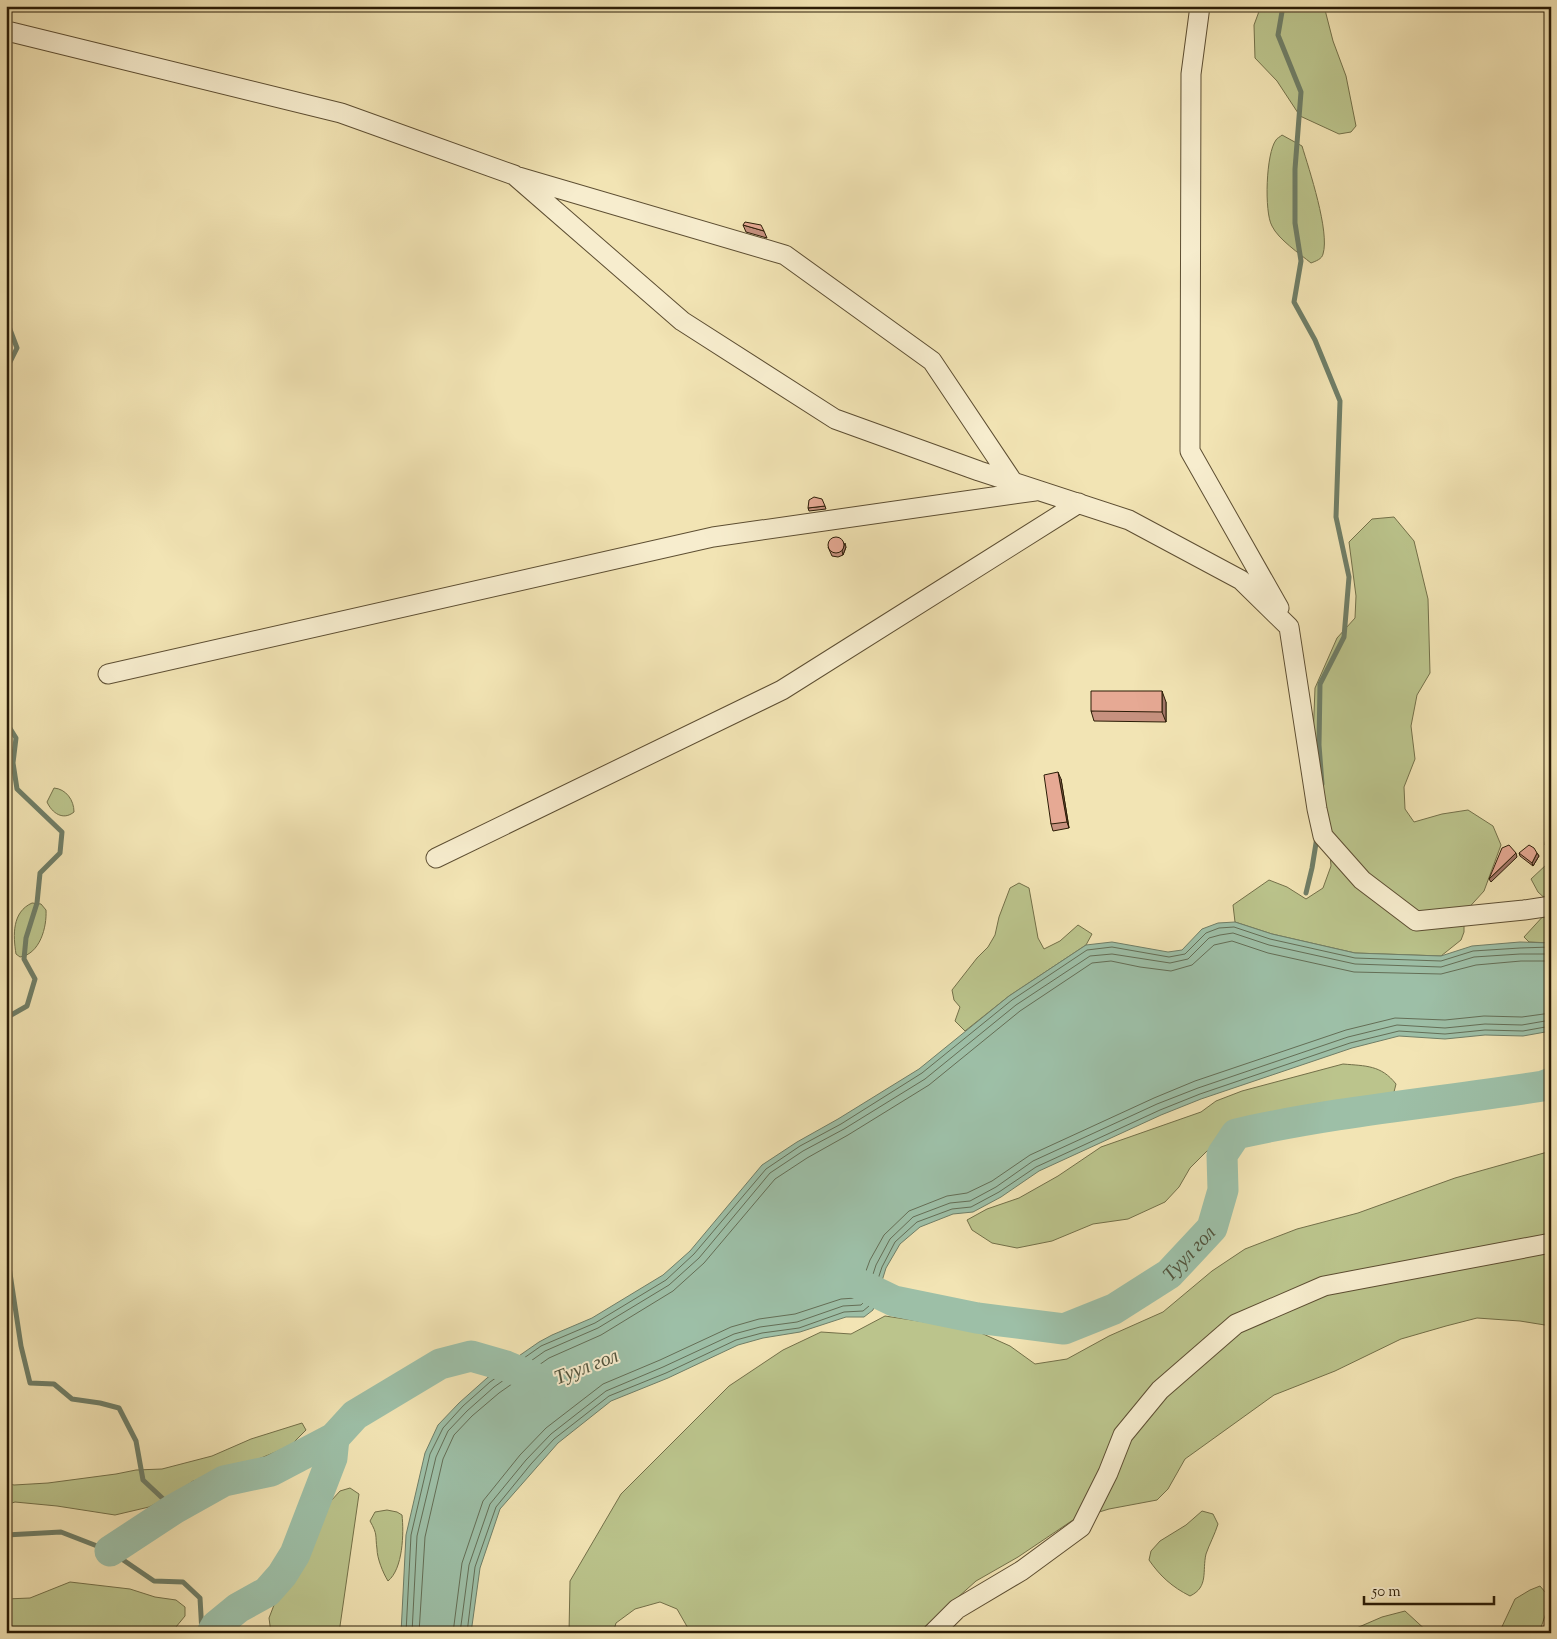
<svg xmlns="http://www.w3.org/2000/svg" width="1557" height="1639" font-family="'Sorts Mill Goudy',serif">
  <rect width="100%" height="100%" fill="#f2e4b4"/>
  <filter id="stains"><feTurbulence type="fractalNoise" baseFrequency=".004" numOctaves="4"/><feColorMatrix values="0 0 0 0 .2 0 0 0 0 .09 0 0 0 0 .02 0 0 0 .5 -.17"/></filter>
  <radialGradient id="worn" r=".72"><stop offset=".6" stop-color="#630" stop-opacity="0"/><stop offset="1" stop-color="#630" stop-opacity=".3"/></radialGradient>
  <path fill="#bbc48c" stroke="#737049" d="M1261 6H1324L1333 41 1346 76 1356 126 1351 132 1339 134 1300 116 1277 81 1255 58 1254 25Z
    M1282 135 1302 146C1309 169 1330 232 1323 254 1322 259 1316 261 1311 263 1300 254 1278 239 1272 226 1264 212 1266 153 1276 140 1277 138 1280 137 1282 135Z
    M1394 517 1414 541 1428 599 1430 673 1417 695 1411 726 1415 759 1404 787 1405 809 1414 822 1442 814 1468 810 1493 826 1501 845 1484 891 1464 913V932L1461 940 1441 956 1355 953 1272 934 1235 922 1233 905 1269 880 1287 887 1306 899 1323 888 1331 866 1327 817 1313 739 1315 688 1337 638 1355 618 1356 596 1349 542 1372 519Z
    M54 788C66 789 74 800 74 812 63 821 52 813 47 802Z
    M1551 812V850L1545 845 1548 816Z
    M1547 864 1551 865V943L1529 942 1524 937 1546 913 1549 902 1538 892 1531 879Z
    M1019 883 1029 888 1038 938 1044 949 1060 941 1078 925 1092 934 1086 945 1009 996 965 1031 955 1021 960 1007 954 1000 952 990 977 958 988 947 995 935 999 917 1010 888Z
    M32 903 41 904 46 910C47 927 40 954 20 957L16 954C13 935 12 912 32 903Z
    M1343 1064C1366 1066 1381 1065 1396 1084L1394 1092 1376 1100 1295 1108 1229 1129 1190 1168 1179 1187 1165 1202 1128 1219 1093 1224 1052 1241 1017 1248 992 1243 972 1230 967 1220 987 1209 1019 1198 1058 1176 1101 1147 1201 1112 1216 1101 1242 1091Z
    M1551 1151V1326L1520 1321 1477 1318 1446 1326 1401 1339 1335 1371 1274 1395 1185 1459 1168 1489 1157 1500 1109 1509 1073 1520 1018 1557 976 1581 918 1633H689V1630L677 1609 660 1602 635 1609 616 1623 613 1633H569L570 1581 621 1494 729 1386 783 1350 821 1332 851 1334 885 1316 972 1329 1010 1346 1035 1364 1067 1359 1109 1336 1163 1312 1212 1271 1245 1249 1297 1229 1358 1213 1455 1178Z
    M302 1423 306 1430 290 1446 249 1463 193 1481 175 1494 149 1507 115 1515 57 1506 15 1502 6 1505V1483L14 1485 48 1483 116 1474 136 1470 162 1469 212 1456 251 1439Z
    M350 1488 359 1494 339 1633H271L269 1618 279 1592 305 1549 311 1528 321 1512 340 1491Z
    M387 1510 397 1512 402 1515C404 1533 403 1569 388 1581 383 1573 377 1558 377 1549 375 1535 378 1535 370 1521L375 1512Z
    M1202 1511 1213 1514 1218 1524C1215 1534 1209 1545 1206 1554 1202 1571 1209 1587 1190 1596 1172 1587 1160 1576 1149 1560L1151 1551 1160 1541 1186 1525Z
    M70 1582 130 1589 155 1597 176 1600 185 1607V1616L171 1633H6V1599L30 1598Z
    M1540 1586 1551 1599 1539 1633H1499L1515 1599 1530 1590Z
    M1405 1611 1429 1633H1345L1382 1617Z"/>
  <path fill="#9dbfa7" stroke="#6f7e67" d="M1235 922 1272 934 1355 953 1441 956 1472 946 1520 942 1551 943V1031L1523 1036 1485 1035 1445 1039 1399 1036 1352 1048 1201 1099 1161 1115 1039 1171 1001 1197 973 1212 953 1214 920 1227 900 1244 886 1268 873 1310 864 1317H846L800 1332 763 1338 738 1345 668 1378 611 1401 558 1443 500 1509 480 1568 471 1633H401L406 1535 425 1453 438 1425 459 1403 487 1378 539 1342 552 1335 592 1318 663 1275 690 1251 762 1165 797 1142 838 1119 919 1069 1009 996 1086 945 1112 942 1168 952 1182 950 1202 929 1218 923Z"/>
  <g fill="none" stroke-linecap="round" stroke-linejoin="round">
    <path stroke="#646e56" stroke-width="1" d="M406 1633 411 1535 430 1454 443 1428 463 1406 490 1382 541 1346 595 1323 666 1280 694 1254 766 1169 800 1146 841 1124 922 1073 1012 1000 1087 950 1112 947 1169 957 1185 954 1206 933 1219 928 1234 927 1270 939 1355 958 1441 961 1473 951 1520 948 1551 947
      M412 1633 417 1536 436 1457 448 1431 467 1411 494 1387 545 1351 598 1328 669 1285 699 1258 770 1173 803 1151 844 1129 925 1079 1016 1005 1090 956 1112 954 1170 963 1188 959 1209 938 1220 935 1233 933 1269 945 1355 964 1441 967 1474 957 1520 954H1551
      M419 1633 425 1537 443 1459 454 1435 472 1416 499 1393 549 1358 601 1335 673 1291 704 1263 775 1179 807 1158 848 1135 929 1085 1020 1011 1092 963 1111 961 1140 967 1171 971 1192 965 1214 945 1232 941 1268 953 1354 972 1441 974 1476 965 1521 961H1551
      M453 1633 462 1563 483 1501 520 1455 546 1428 603 1384 660 1360 731 1327 759 1319 795 1314 841 1299 856 1298 870 1260 884 1235 909 1211 947 1196 967 1193 992 1181 1030 1155 1154 1098 1195 1081 1346 1030 1395 1018 1445 1020 1484 1016 1522 1017 1551 1013
      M460 1633 469 1565 490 1504 526 1460 551 1434 606 1391 663 1367 734 1334 760 1327 797 1322 843 1306 861 1305 864 1302 876 1265 890 1239 913 1217 950 1203 970 1201 996 1187 1033 1161 1157 1104 1198 1088 1348 1037 1397 1025 1445 1028 1485 1024 1522 1025 1551 1020
      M467 1633 475 1567 496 1507 531 1464 554 1439 609 1396 666 1373 736 1340 762 1333 799 1328 844 1312 863 1311 869 1306 882 1267 895 1242 917 1222 952 1209 971 1207 999 1192 1036 1167 1160 1110 1200 1094 1350 1043 1399 1031 1445 1034 1485 1030 1523 1031 1551 1026"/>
    <path stroke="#6f7e67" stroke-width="5" d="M1283 6 1278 35 1301 92 1295 169V223L1301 261 1294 302 1315 340 1340 401 1336 517 1349 577 1344 637 1320 684 1319 745 1322 784
      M6 319 17 348 6 370
      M6 722 16 738 13 763 17 789 62 832 60 853 40 873 37 903 26 938 24 959 35 979 27 1006 6 1018
      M1306 893 1312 868 1317 837
      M6 1247 21 1346 30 1383 54 1384 72 1399 100 1403 119 1408 136 1441 143 1480 174 1509
      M6 1535 61 1532 110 1551 154 1581 183 1582 200 1598 202 1633"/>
    <g stroke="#9dbfa7" stroke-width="31">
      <path id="s1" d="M840 1275 894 1301 977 1318 1064 1329 1114 1309 1169 1274 1212 1228 1223 1190 1222 1155 1236 1134C1337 1111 1441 1102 1543 1086L1551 1083"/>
      <path d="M110 1551 174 1509 224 1481 271 1471 334 1438 355 1415 440 1364 471 1356 506 1366 545 1382"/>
      <path d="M212 1633 216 1626 238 1608 267 1592 282 1575 295 1554 332 1458 334 1438"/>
    </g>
    <defs>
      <path id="minor" d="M1200 6 1191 74 1190 451 1279 608
        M6 34 11 32 341 113 514 175 682 321 835 419 979 471 1129 520 1241 580 1289 627 1317 809 1323 836 1362 880 1416 921 1524 910 1551 906
        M519 177 785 255 932 361 1013 482
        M108 674 713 537 1035 491
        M436 858 782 690 1079 503
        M933 1633 957 1609 1021 1571 1081 1527 1108 1473 1123 1435 1160 1390 1236 1324 1324 1286 1551 1243"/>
    </defs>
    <use href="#minor" stroke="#5d4e32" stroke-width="21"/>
    <use href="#minor" stroke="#f7edce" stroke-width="19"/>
  </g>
  <path fill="#c6917f" stroke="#2b1c06" d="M743 225 764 231 767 238 746 232Z
    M825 506 826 509 809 511 808 508Z
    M828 547H846L843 555 838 557 832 556Z
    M1166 702V722L1094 721 1091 711Z
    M1061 779 1069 828 1053 831 1051 824Z
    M1519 853H1537L1539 856 1533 866 1520 856Z"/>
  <path fill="#a17668" stroke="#2b1c06" d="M845 543 846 547 843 555 842 551Z
    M1162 691 1166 702V722L1162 712Z
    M1058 772 1061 779 1069 828 1067 822Z
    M1516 853 1517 857 1491 882 1489 879Z
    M1537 853 1539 856 1533 866 1532 863Z"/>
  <path fill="#e6a994" stroke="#2b1c06" d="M745 222 761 225 764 231 743 225Z
    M814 497 822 499 825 506 808 508 809 500Z
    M828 545a8 8 0 1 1 16 0a8 8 0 1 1-16 0Z
    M1091 691H1162V712L1091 711Z
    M1058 772 1067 822 1051 824 1044 775Z
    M1509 845 1516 853 1489 879 1502 848Z
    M1529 845 1534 848 1537 853 1532 863 1519 853Z"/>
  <g text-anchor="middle" stroke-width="4" stroke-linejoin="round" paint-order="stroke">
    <g font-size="20" font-style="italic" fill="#53553e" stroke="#f7edce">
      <text dy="7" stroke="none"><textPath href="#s1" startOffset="380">Туул гол</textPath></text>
      <text transform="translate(586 1366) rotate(-21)" y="7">Туул гол</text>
    </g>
  </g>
  <rect width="1557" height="1639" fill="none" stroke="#f2e4b4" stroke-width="25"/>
  <rect x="8" y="8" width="1542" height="1624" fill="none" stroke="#2b1c06" stroke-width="2.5"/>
  <rect x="12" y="12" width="1532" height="1614" fill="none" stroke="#2b1c06"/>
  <path d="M1364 1596v8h130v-8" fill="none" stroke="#2b1c06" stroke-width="2.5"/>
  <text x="1372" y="1596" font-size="15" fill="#2b1c06" stroke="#f7edce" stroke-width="4" paint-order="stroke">50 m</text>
  <rect width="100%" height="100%" filter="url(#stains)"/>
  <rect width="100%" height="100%" fill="url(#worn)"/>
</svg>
